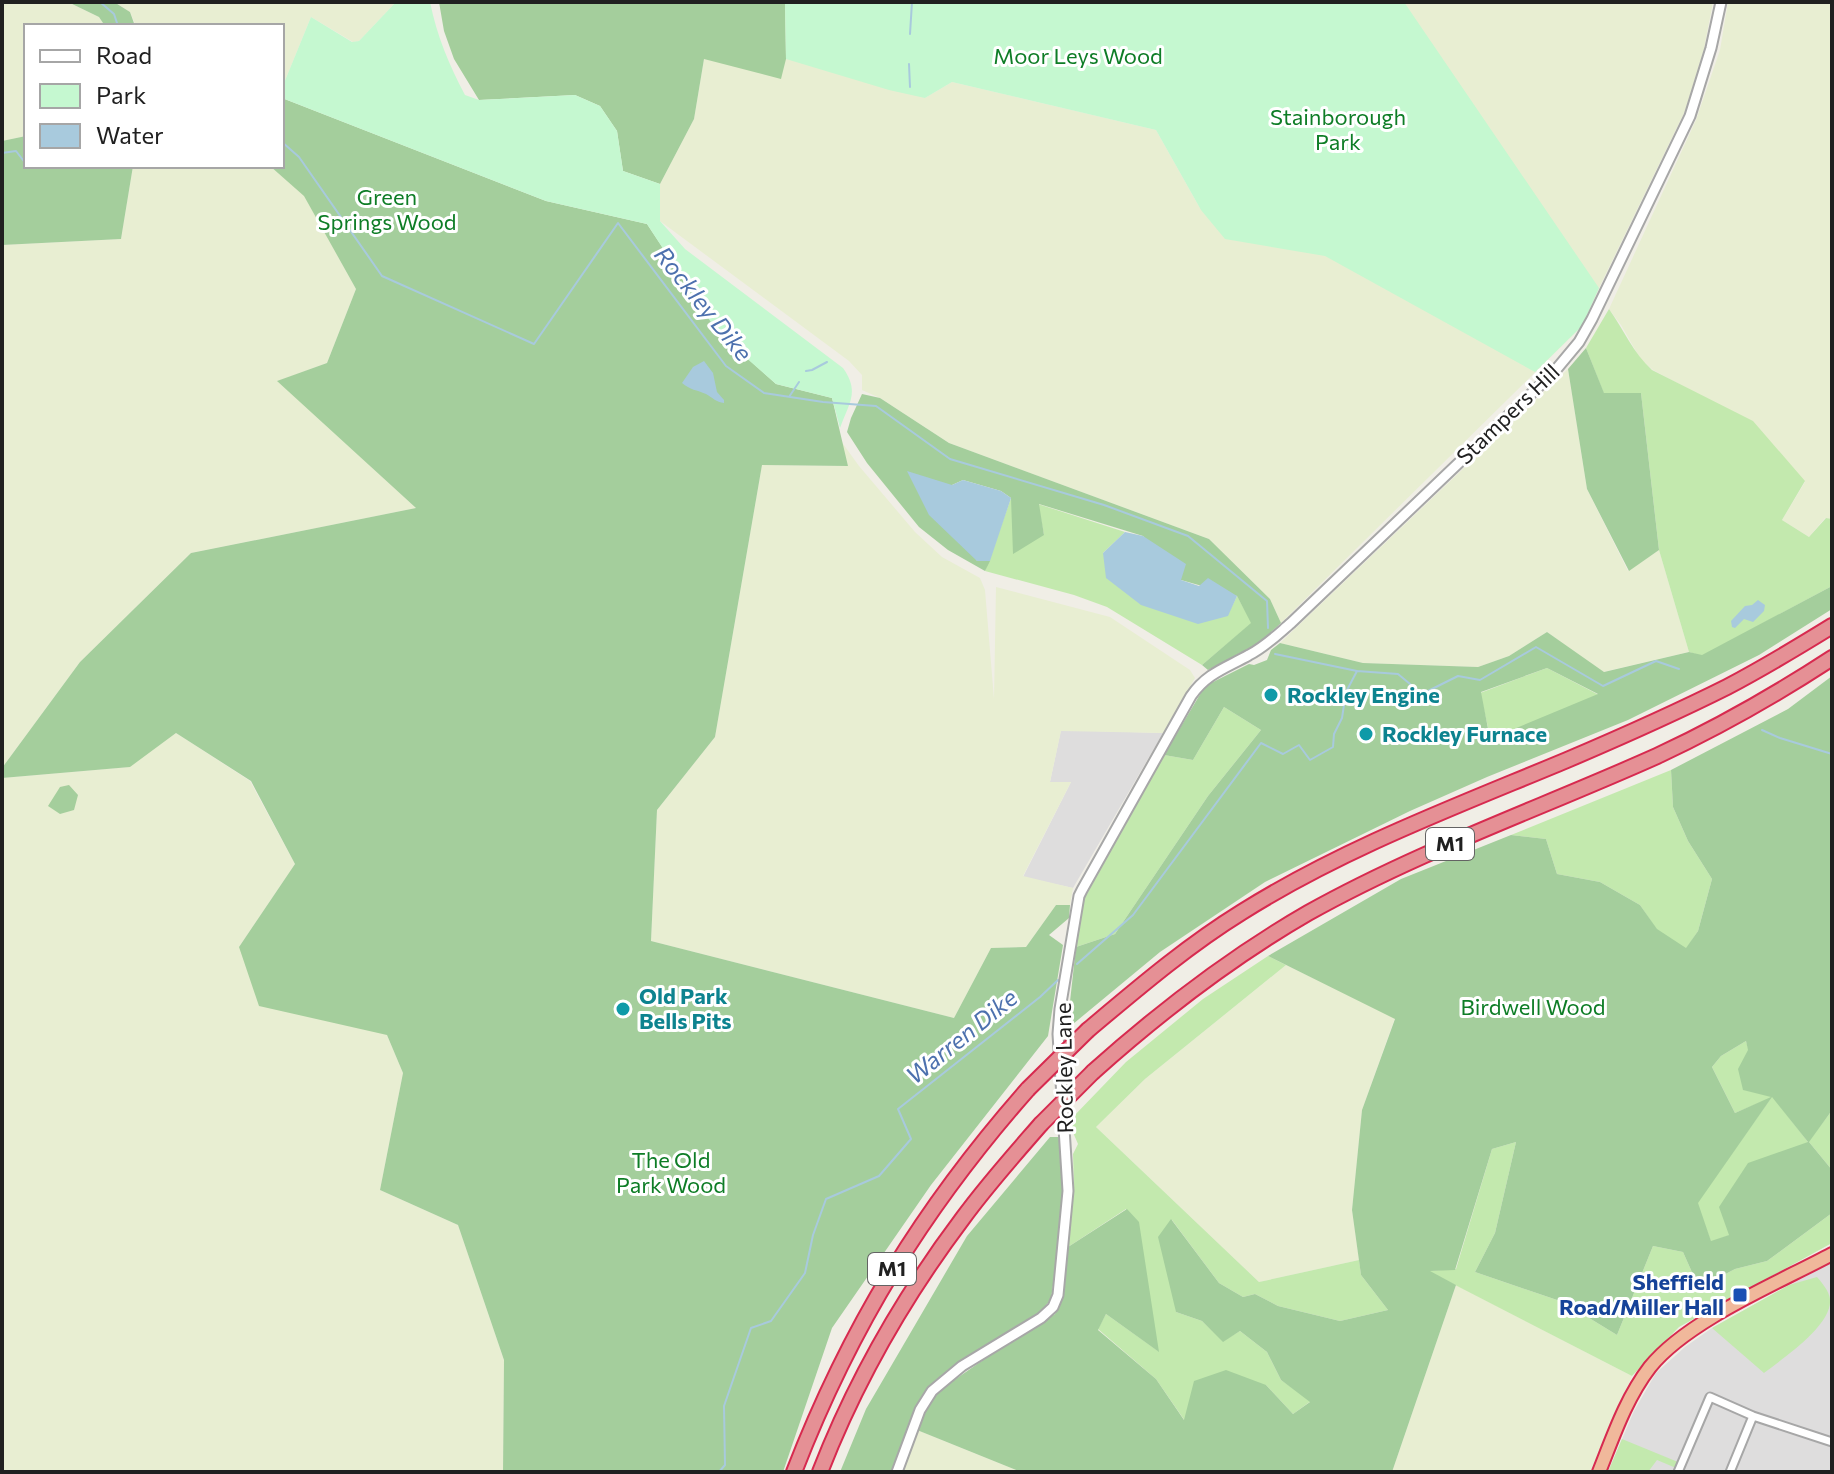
<svg xmlns="http://www.w3.org/2000/svg" width="1834" height="1474" font-family="Commissioner,sans-serif">
  <rect width="100%" height="100%" fill="#f0eee6"/>
  <path fill="#dedddd" d="M1061 730 1163 733 1073 888 1023 877 1071 782H1050Z
    M1832 1262V1472H1608L1634 1411 1656 1373 1685 1347 1712 1328Z"/>
  <path fill="#e8eed2" d="M2 2H68L99 17 105 26H26V136L2 141Z
    M114 2H396L359 41 353 42 311 17 282 88V26H136L130 12Z
    M785 2 925 98 952 82 1156 130 1201 210 1105 2H1713L1704 49 1685 111 1599 288 1582 326 1281 623 1270 599 1209 539 949 443 880 398 862 390V375L849 361 660 221V184L694 119 704 59H786Z
    M1728 2H1832V519L1825 518 1809 537 1782 520 1805 482 1692 391 1653 370 1641 360 1621 325 1609 309 1696 120 1720 50Z
    M133 166H270L304 195 356 289 327 363 278 381 416 508 191 553 80 662 2 768V245L121 239Z
    M1568 369 1587 489 1628 571 1659 550 1689 652 1603 672 1547 632 1509 656 1478 667 1363 663 1280 643Z
    M841 441 859 466 915 532 942 557 980 578 985 590 994 699 996 587 1110 617 1190 670 1195 678 1163 733 1061 731 1050 782H1071L1023 876 1073 888 1070 905H1056L1026 947 991 948 954 1018 651 941 657 810 715 737 762 465 848 466Z
    M176 733 250 781 295 864 239 947 387 1035 403 1073 380 1190 458 1225 504 1360 503 1472H2V778L129 767Z
    M1286 965 1395 1018 1362 1110 1352 1210 1359 1260 1259 1282 1096 1127 1145 1079Z
    M1456 1285 1632 1376 1590 1472H1392Z
    M917 1430 1021 1472H903Z"/>
  <path fill="#c3e9ae" d="M1609 309C1624 330 1633 353 1652 370L1753 421 1805 481 1782 520 1809 537 1826 518 1832 519V586L1702 656 1689 652 1659 550 1641 393 1604 394 1586 348Z
    M1011 498 1044 535 1038 504 1125 532 1103 553 1227 616 1237 596 1252 623 1202 665 1107 607 1074 595 985 571Z
    M1547 668 1599 695 1491 740 1480 693Z
    M1224 707 1261 730 1208 796 1115 934 1076 947 1084 899 1164 755 1193 760Z
    M1671 770 1673 807 1688 841 1712 879 1698 931 1686 949 1657 930 1640 905 1600 882 1557 874 1546 839 1511 835Z
    M1268 956 1286 965 1145 1079 1096 1127 1259 1282 1359 1260 1361 1275 1388 1310 1340 1321 1278 1306 1255 1294 1243 1297 1219 1283 1172 1220 1176 1312 1202 1321 1223 1341 1240 1331 1267 1352 1281 1380 1311 1401 1293 1414 1266 1385 1185 1421 1156 1379 1098 1329 1106 1314 1158 1351 1126 1209 1068 1247 1074 1188 1073 1154 1078 1144 1072 1130V1118L1126 1062 1203 999Z
    M1746 1041C1756 1080 1784 1111 1808 1142L1830 1113 1832 1104V1170L1809 1142 1730 1235 1711 1242 1697 1203 1771 1098 1735 1113 1712 1067 1721 1056Z
    M1516 1142 1495 1233 1475 1272 1563 1302 1617 1335 1653 1246 1683 1252 1699 1288 1735 1269 1767 1261 1832 1213V1243L1679 1327 1632 1376 1428 1271 1456 1269 1492 1149Z
    M1817 1277C1822 1283 1829 1291 1830 1299 1833 1325 1782 1359 1764 1373L1712 1328 1789 1285Z
    M1622 1439 1678 1462 1676 1468 1657 1460 1648 1472H1608Z"/>
  <path fill="#a4ce9c" fill-rule="evenodd" d="M68 2H114L130 12 135 26H105L99 17Z
    M439 2H785L786 59 781 79 704 59 694 119 660 184 623 171 617 131 600 106 575 95 479 100 454 59 444 31Z
    M282 98 546 201 647 224 719 333 776 384 832 398 848 466 762 465 715 737 657 810 651 941 954 1018 991 948 1026 947 1056 905H1070L1069 918 1049 935 1063 945 1048 1036 931 1185 832 1328 783 1472H503L504 1360 458 1225 380 1190 403 1073 387 1035 259 1006 239 947 295 864 251 781 176 733 130 767 2 778V768L80 662 191 553 416 508 277 381 327 363 356 289 304 196 270 166H282Z
    M26 136V166H133L121 239 2 245V141Z
    M1586 348 1604 393H1641L1659 550 1629 571 1587 489 1568 369Z
    M862 394 880 398 949 443 1209 539 1270 599 1281 623 1259 643 1208 670 1202 665 1251 623 1237 596 1181 580 1143 536 1039 504 1044 535 1013 554 1011 498 1001 491 963 480 952 485 977 561H990L985 571 948 550 919 527 867 463 847 432 851 418Z
    M1832 586V609L1759 655 1628 720 1487 777 1410 811 1265 882 1160 952 1067 1029 1076 947 1115 934 1208 796 1261 730 1224 707 1193 760 1164 755 1205 686 1249 664 1254 665 1267 660 1271 650 1280 643 1363 663 1478 667 1509 656 1547 632 1604 672 1689 652 1702 655ZM1547 668 1598 694 1490 739 1481 692Z
    M1832 676V1104L1830 1113 1809 1142 1832 1170V1213L1767 1261 1735 1269 1699 1288 1683 1252 1653 1246 1617 1335 1563 1302 1475 1272 1495 1233 1516 1142 1492 1149 1455 1270 1430 1271 1456 1285 1392 1472H1021L917 1430 925 1411 940 1390 996 1351 1055 1314 1064 1292 1068 1247 1127 1209 1139 1222 1159 1352 1106 1314 1098 1330 1156 1379 1184 1420 1194 1381 1226 1370 1266 1385 1293 1414 1310 1402 1281 1380 1267 1352 1240 1331 1223 1342 1202 1321 1176 1312 1158 1237 1171 1219 1219 1283 1243 1297 1255 1294 1278 1306 1340 1321 1388 1310 1361 1275 1352 1210 1362 1110 1395 1019 1268 956 1401 879 1511 835 1546 839 1557 874 1600 882 1640 905 1657 929 1686 948 1698 931 1712 879 1688 841 1673 807 1671 770 1788 709ZM1746 1041 1748 1050 1738 1069 1743 1090 1771 1097 1735 1113 1712 1067 1721 1056ZM1772 1097 1808 1142 1748 1163 1719 1207 1729 1235 1711 1241 1698 1203Z
    M69 785 78 795 74 810 60 814 48 806 60 787Z
    M1050 1137H1060L1063 1197 1059 1244 1051 1299 1039 1314 958 1362 930 1386 915 1409 893 1472H840L866 1409 967 1236Z"/>
  <path fill="#c5f8d0" d="M396 2H430C437 36 449 65 465 95L479 100 575 95 600 106 617 131 623 171 660 184V221L685 249 843 368C860 392 849 403 840 428L832 398 776 384 718 333 647 224 546 201 282 98V88L311 17 352 42 359 41Z
    M785 2H1404L1599 288 1582 326 1535 372 1325 256 1225 239 1201 210 1156 130 952 82 925 98 889 90 786 59Z"/>
  <path fill="#a8cadd" d="M704 361 713 373 717 392 724 400V403C716 402 713 398 706 394 697 390 690 390 682 383L693 367Z
    M907 471 952 485 963 480 1001 491 1011 498 990 561H977L929 515Z
    M1125 532 1143 536 1186 564 1181 580 1199 586 1208 578 1237 596 1228 616 1198 624 1141 605 1106 578 1103 553Z
    M1758 600 1765 605 1764 611 1753 622 1744 619 1735 628 1732 627 1731 621 1745 606 1752 605Z"/>
  <g fill="none" stroke-linecap="round" stroke-linejoin="round">
    <path stroke="#a8cadd" stroke-width="2" d="M100 2 114 14 118 26
      M910 34 912 2
      M909 64 910 87
      M282 142 299 157 382 276 534 344 618 223 726 366 764 393 823 402 876 406 950 459 1104 505 1188 536 1267 601 1268 628
      M2 153 16 151 26 164
      M806 371 812 370 827 362
      M789 397 799 382
      M1275 654 1357 671 1398 674 1422 694 1458 676 1480 680 1536 647 1603 686 1656 661 1679 669
      M1762 730 1780 738 1832 754
      M1077 964 1133 915 1261 743 1283 754 1299 745 1310 760 1333 747 1334 734 1342 718 1346 692 1357 671
      M719 1472 725 1465 724 1406 751 1328 771 1321 805 1273 813 1235 826 1199 879 1176 911 1139 898 1109 1040 997 1058 980"/>
    <defs>
      <path id="minor" d="M1678 1472 1710 1397 1753 1416 1832 1442
        M1730 1472 1753 1416"/>
      <path id="tertiary" d="M897 1472 920 1410 932 1391 962 1366 1041 1318 1053 1307 1058 1295 1068 1191 1058 1034 1060 1009 1079 896 1082 890 1191 696C1207 673 1226 668 1249 655 1265 647 1278 634 1291 623L1554 372 1579 342 1592 319 1690 116 1711 48 1721 2"/>
      <path id="trunk" d="M1599 1472C1613 1437 1626 1398 1650 1367 1688 1320 1778 1283 1832 1254"/>
      <path id="motorway" d="M1088 1030C1138 988 1187 946 1242 912 1344 848 1457 806 1567 760 1621 737 1675 713 1727 687 1763 668 1798 647 1832 626
        M1093 1072C1160 1012 1230 958 1308 913 1419 851 1541 808 1657 756 1717 728 1777 694 1832 658
        M794 1472C851 1325 924 1207 1028 1089
        M820 1472C855 1382 905 1295 963 1218 987 1185 1014 1155 1041 1124"/>
    </defs>
    <use href="#minor" stroke="#a7a7a7" stroke-width="11"/>
    <use href="#tertiary" stroke="#a7a7a7" stroke-width="13"/>
    <use href="#trunk" stroke="#d72a4f" stroke-width="16"/>
    <use href="#motorway" stroke="#d72a4f" stroke-width="18"/>
    <use href="#minor" stroke="#fff" stroke-width="7"/>
    <use href="#tertiary" stroke="#fff" stroke-width="9"/>
    <use href="#trunk" stroke="#f0b89b" stroke-width="12"/>
    <use href="#motorway" stroke="#e59095" stroke-width="14"/>
    <defs>
      <path id="motorway-bridge" d="M1028 1089 1088 1030
        M1041 1124 1093 1072"/>
    </defs>
    <use href="#motorway-bridge" stroke="#d72a4f" stroke-width="18" stroke-linecap="butt"/>
    <use href="#motorway-bridge" stroke="#e59095" stroke-width="14"/>
  </g>
  <g fill="#0f9aa8" stroke="#fff" stroke-width="3">
    <circle cx="1271" cy="695" r="8"/>
    <circle cx="1366" cy="734" r="8"/>
    <circle cx="623" cy="1009" r="8"/>
  </g>
  <rect fill="#1a4fb4" stroke="#fff" stroke-width="3" x="1732" y="1287" width="16" height="16" rx="4"/>
  <g text-anchor="middle" stroke-width="6" stroke-linejoin="round" paint-order="stroke">
    <g fill="#fff" stroke="#636363" stroke-width="2">
      <rect x="1426" y="828" width="48" height="32" rx="6"/>
      <rect x="868" y="1253" width="48" height="32" rx="6"/>
    </g>
    <g font-size="20" font-weight="bold" fill="#202020">
      <text x="1450" y="851">M1</text>
      <text x="892" y="1276">M1</text>
    </g>
    <g font-size="22" fill="#0e7d26" stroke="#fff">
      <text x="1078" y="64">Moor Leys Wood</text>
      <text x="1338" y="125">Stainborough<tspan x="1338" dy="25">Park</tspan></text>
      <text x="387" y="205">Green<tspan x="387" dy="25">Springs Wood</tspan></text>
      <text x="1533" y="1015">Birdwell Wood</text>
      <text x="671" y="1168">The Old<tspan x="671" dy="25">Park Wood</tspan></text>
    </g>
    <g font-size="22" fill="#202020" stroke="#fff">
      <text transform="translate(1508 414) rotate(-44)" y="8">Stampers Hill</text>
      <text transform="translate(1064 1068) rotate(-91)" y="8">Rockley Lane</text>
    </g>
    <g font-size="22" font-weight="bold" fill="#0d838f" stroke="#fff" text-anchor="start">
      <text x="1287" y="703">Rockley Engine</text>
      <text x="1382" y="742">Rockley Furnace</text>
      <text x="639" y="1004">Old Park<tspan x="639" dy="25">Bells Pits</tspan></text>
    </g>
    <g font-size="22" font-weight="bold" fill="#164399" stroke="#fff" text-anchor="end">
      <text x="1724" y="1290">Sheffield<tspan x="1724" dy="25">Road/Miller Hall</tspan></text>
    </g>
    <g font-size="24" font-style="italic" fill="#4d71ae" stroke="#fff">
      <text transform="translate(703 304) rotate(51)" y="8">Rockley Dike</text>
      <text transform="translate(962 1037) rotate(-39)" y="8">Warren Dike</text>
    </g>
  </g>
  <rect width="1834" height="1474" fill="none" stroke="#202020" stroke-width="8"/>
  <rect x="24" y="24" width="260" height="144" fill="#ffffff" stroke="#a6a6a6" stroke-width="2"/>
  <rect x="40" y="50" width="40" height="12" fill="#ffffff" stroke="#a6a6a6" stroke-width="2"/>
  <text x="96" y="64" font-size="24" fill="#202020">Road</text>
  <rect x="40" y="84" width="40" height="24" fill="#c5f8d0" stroke="#a6a6a6" stroke-width="2"/>
  <text x="96" y="104" font-size="24" fill="#202020">Park</text>
  <rect x="40" y="124" width="40" height="24" fill="#a8cadd" stroke="#a6a6a6" stroke-width="2"/>
  <text x="96" y="144" font-size="24" fill="#202020">Water</text>
</svg>
